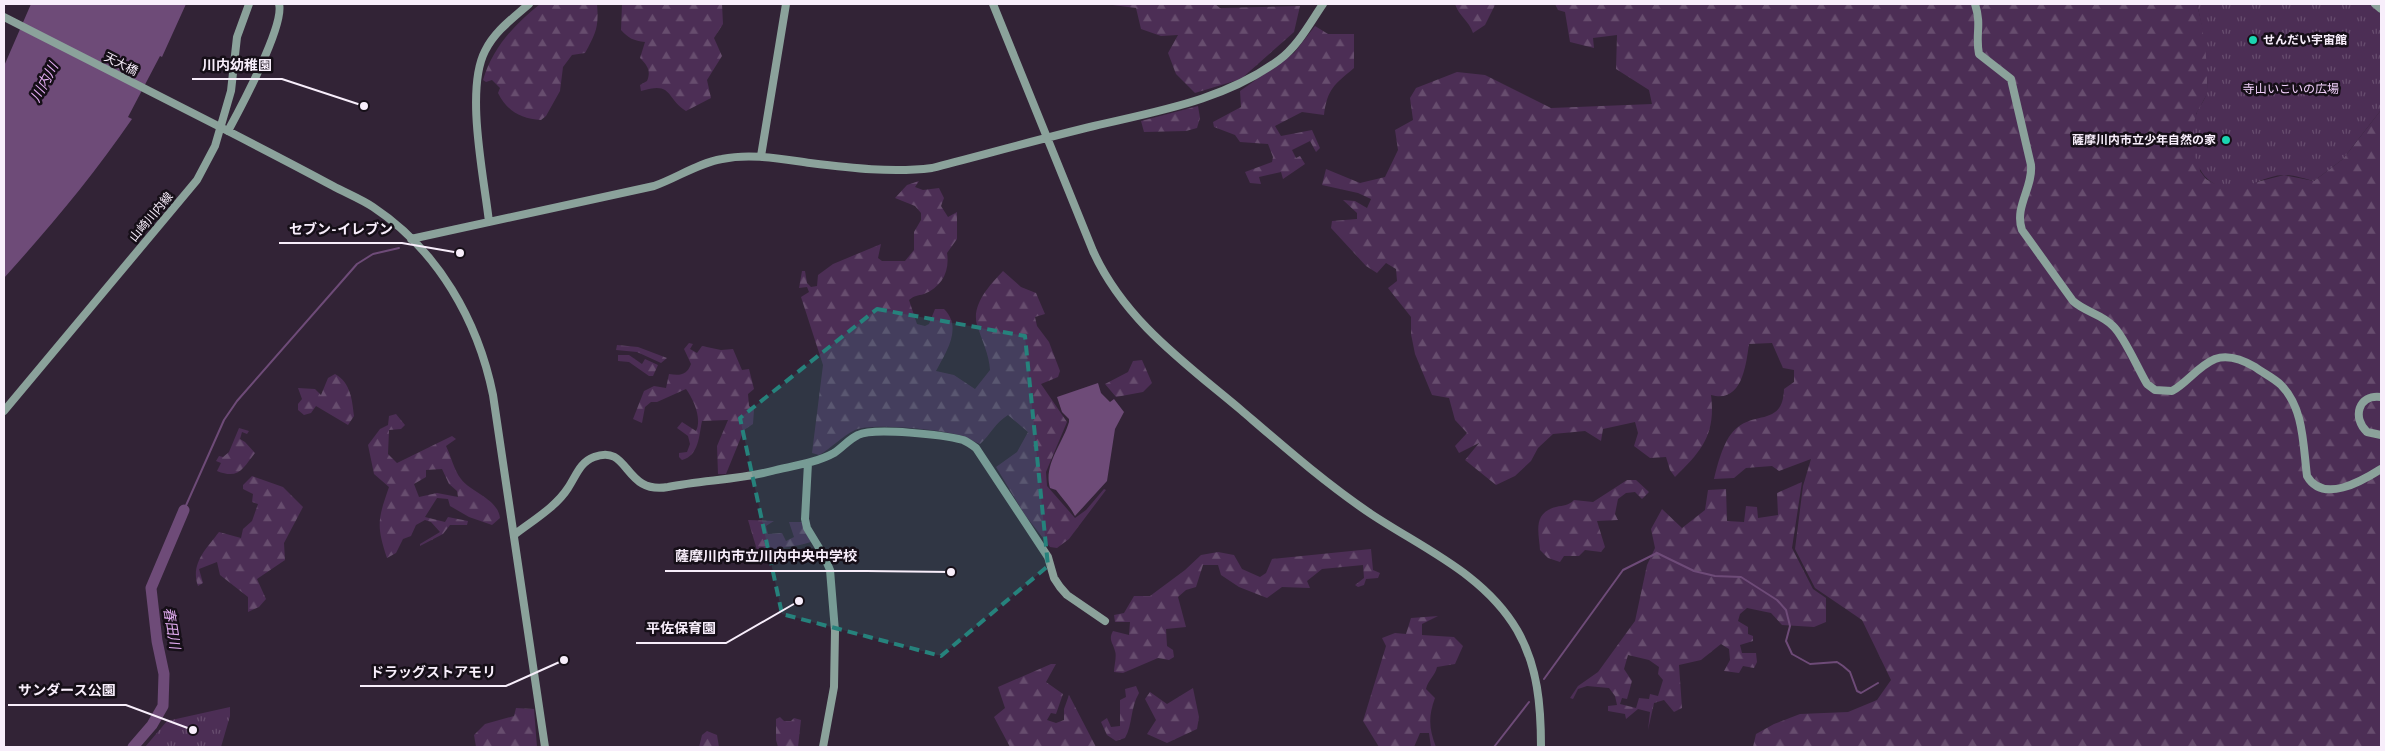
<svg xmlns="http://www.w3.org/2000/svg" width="2385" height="751" font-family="Overpass,'Noto Sans JP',sans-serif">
  <defs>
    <pattern id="forest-firs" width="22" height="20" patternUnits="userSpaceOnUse" patternTransform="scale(1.25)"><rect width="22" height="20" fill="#4c2e55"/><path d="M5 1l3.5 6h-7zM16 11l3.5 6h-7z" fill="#674d6e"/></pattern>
    <pattern id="park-tufts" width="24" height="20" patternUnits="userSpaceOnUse" patternTransform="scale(1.25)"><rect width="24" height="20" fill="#4c2e55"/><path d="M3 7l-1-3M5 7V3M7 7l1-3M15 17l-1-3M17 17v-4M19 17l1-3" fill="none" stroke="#674d6e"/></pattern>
  </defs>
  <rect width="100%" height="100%" fill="#322336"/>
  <path fill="url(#forest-firs)" fill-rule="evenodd" d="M540 4H597C599 27 596 33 585 53L572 55 563 67 560 91 546 116 541 120C521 119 507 111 498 93L500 88 492 80 486 82 483 80C493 47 514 25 540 4Z
    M622 4H722L723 24 714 38 722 56 707 80 711 98 686 111C665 97 673 81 641 91L640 85 647 81C651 71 648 66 640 58L645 42C634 41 628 38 621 30Z
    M1105 4H1215L1220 8 1300 6 1294 32 1241 79 1195 93 1176 74 1168 53 1178 35 1161 36 1141 29 1136 8Z
    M1455 4H1494L1495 5 1485 25 1473 33C1469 21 1459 16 1455 4Z
    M1555 4H2197L2207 46V94L2196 114 2200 171 2206 179 2215 184H2249L2284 175 2314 181 2343 159 2381 110V747H1753L1756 734 1774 724 1800 714 1848 712 1877 700 1891 680 1862 620 1815 588 1795 549 1803 486 1811 459 1779 471 1772 466 1746 468 1734 478 1714 479C1718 463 1724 437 1738 427 1757 412 1783 425 1784 389L1794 382V370L1783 368 1772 343 1749 344C1746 365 1742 404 1711 395 1716 434 1702 451 1675 477L1670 470 1666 457 1650 458 1634 446 1638 433 1635 422 1603 429 1601 441 1585 431 1553 434 1538 448 1531 461 1515 476 1496 485 1465 460 1479 443 1459 453 1455 446 1467 433 1455 420 1449 398 1432 395 1415 354 1411 334V317L1388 288 1397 281 1396 269 1386 263 1377 273 1366 266 1331 228 1332 221 1357 219V213L1343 200 1355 201 1367 208 1371 199 1358 193 1322 185 1326 169 1360 183 1385 177 1398 150 1395 130 1413 120 1410 98 1416 88 1457 72 1485 75 1551 108 1652 104 1649 90 1616 69 1617 35 1593 38 1594 48 1570 42 1565 12 1558 10Z
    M1315 26 1328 34H1354V68C1335 84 1327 89 1324 115L1302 112 1275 126 1281 136 1312 130 1320 148 1316 152 1310 141 1292 150 1296 158 1300 156 1305 164 1283 179 1281 172 1259 177 1261 184 1250 183 1245 172 1272 162 1273 157 1268 144 1240 142 1235 135 1214 127 1213 122 1241 107 1240 91 1294 53Z
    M1198 106 1200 118 1197 128 1186 131 1144 132 1141 121Z
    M919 181 915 187 923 190 939 188 944 198 941 206 948 217 957 212V239L947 253C950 271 942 287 924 294 917 296 915 295 909 300L917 324 925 326 929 324 935 309H944C963 328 946 352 936 371L954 375 975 389 990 370C989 354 982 341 977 325 971 304 991 284 1003 271L1021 287 1036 293 1045 314 1035 317 1037 326 1049 342 1060 371 1058 377 1041 384 1067 422 1046 472 1047 486 1075 518 1086 510 1104 489 1106 490 1069 539 1057 548 1050 547 1025 515 996 467 1017 452 1028 432 1008 415C995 423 991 434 980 444 974 442 969 438 963 436 946 430 870 422 855 430 842 436 832 448 819 455L812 453 823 365 801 297 809 292 807 287 799 288 802 271H805L807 283 811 287 817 286 818 275 833 264 881 244 878 258 882 261H905L914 250V232L921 220V213L915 206 895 198 907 185Z
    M689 343 693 344 690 349 697 353 702 346 721 350 733 349 742 370 749 369 754 389 748 394 749 406 754 410 753 424 744 430 726 474H718L717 446 728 420 702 421C699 435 699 456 682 460L679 457V453L687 452 690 444 688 436 677 428 682 422 696 431C702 419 694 400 686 389L657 402H651L645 407 642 423 633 419 644 391 654 386 666 388 669 374C680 376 687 375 691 364L684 349Z
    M617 345 638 347 667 358 661 363 637 352 616 350Z
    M618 355H629L642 364 645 359 658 365 653 376H649L629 362 618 361Z
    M1142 360 1152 383 1143 392 1116 397 1105 384 1128 372 1133 361Z
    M335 374C351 383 352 400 354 416L348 425 316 406 311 413 304 415 298 410V404L302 399 298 388 315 389 321 395 328 378Z
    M396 414 405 425 401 429 389 430 388 454 397 463 452 436 456 439 446 446C451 456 454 470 461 479 472 493 498 499 500 518L492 525 469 517 450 506 448 499 437 498 425 517 445 522 448 517 468 521 467 525H450L443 534 420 546V544L440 532 431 522 425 520 416 525 411 536 403 539 396 553 387 558C376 525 378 519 389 487L374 474 368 445 380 429 388 425 389 416ZM442 469 449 484 457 491 458 497 437 493 419 497 414 484 426 477V470Z
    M239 428 249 431 247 434 242 432 240 439 245 442 255 453C243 468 239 480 217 471L221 463 216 461 219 456 223 457 229 452Z
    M252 476 283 487 303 507 284 543 285 560 257 579 266 599 259 607 248 612V597L220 575 217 562 199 569 203 583 198 586C190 564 206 549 219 532L241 538 243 529 252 521 258 504 252 502 253 494 243 489V485Z
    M1627 480H1636L1649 492 1642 499 1635 492 1626 493 1618 499 1615 514 1618 520 1597 521 1605 547 1601 552 1585 550 1579 556H1564L1560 562 1548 558 1540 550C1539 533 1532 513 1556 507 1564 505 1568 506 1574 500L1593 502Z
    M1802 482 1792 548 1813 589 1826 598V622L1814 627 1782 625 1771 613 1747 608 1740 614 1738 621 1748 627V634L1753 636V641L1740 645 1742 653H1756L1757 662 1754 668 1743 666 1739 673 1724 671 1730 660 1729 649 1721 644 1701 660 1679 665 1682 708 1674 712 1664 700 1654 703 1648 730 1650 712 1638 709 1626 719 1625 714 1608 711V706L1617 705 1615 696 1609 688 1587 686 1578 689 1573 699 1570 698 1578 686 1598 672 1635 621 1647 565 1655 548 1651 529 1662 509 1682 528 1705 510 1708 490 1726 489 1727 521 1744 522 1746 506 1757 507 1758 518 1778 515 1777 493ZM1628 655 1649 660 1659 667 1658 674 1663 680 1658 696 1650 694 1649 699 1639 698 1636 708 1620 704 1622 698 1627 699 1632 681 1624 669Z
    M748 520 774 521 766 526 768 534 782 533 786 541 794 537 789 522H803L804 530 811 542C793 548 776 548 757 550Z
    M1371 549 1373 570 1380 573 1378 578 1366 579 1364 585 1358 587 1355 585 1364 578 1363 565 1322 569 1307 581 1310 588 1282 587 1267 598 1239 587 1221 575 1218 565H1203L1196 587 1186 590 1178 597 1186 627 1166 629 1167 646 1173 650 1174 657 1169 660 1158 658 1123 673 1114 672C1114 666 1117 656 1115 651 1113 643 1108 640 1113 631L1129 635 1130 622H1115L1114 615 1124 613 1134 596H1150L1185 570 1201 555 1218 552 1234 555 1242 569 1260 577 1266 573 1272 559Z
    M1438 616 1422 624V635L1454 637 1463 646 1455 664 1437 667C1435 676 1428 680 1426 689L1435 698C1428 717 1429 729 1436 747H1431L1429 733H1420L1414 747H1379L1363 721 1386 646 1382 638 1395 633 1406 634 1411 618Z
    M1051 664H1056L1046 682 1063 694 1056 714 1051 713 1047 720 1056 723 1064 720V709L1069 695 1096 747H1010L994 717 1005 708 998 687Z
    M1136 686 1139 693C1130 708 1133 724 1125 738L1116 741 1107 735 1101 722 1107 718 1111 727 1120 726V700L1126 697 1125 689Z
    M1193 688 1199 717 1197 729 1167 743 1147 734 1156 720 1145 699 1150 692 1167 704Z
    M516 708 534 709 537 747H476L474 735 485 724 514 716Z
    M780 717 784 721H791L794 718 801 720 798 747H778L776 740V719Z
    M707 731 717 735 719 747H699L702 735Z"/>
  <path fill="url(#park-tufts)" d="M2197 4H2370L2381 14V110L2343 159 2314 181C2305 179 2294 175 2284 175 2264 175 2245 192 2225 188 2193 181 2188 141 2196 115 2198 107 2206 100 2207 91 2208 59 2204 34 2197 4Z
    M230 707V716L221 747H145L167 721Z"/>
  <path fill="#6e4b78" d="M31 4H186L162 57 160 56 128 117 132 119C93 176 50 227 4 278V66Z
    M1098 383 1101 393 1110 402 1114 399 1124 412 1115 429 1107 481 1075 516C1070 506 1062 498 1056 490L1050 488C1043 465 1063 443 1069 422V419L1062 412 1057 397Z"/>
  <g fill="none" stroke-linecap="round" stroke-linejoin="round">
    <path stroke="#6e4b78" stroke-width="2" d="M184 510 224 420 237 401 357 264 373 254 399 248
      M1544 679 1623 570 1657 553 1694 571 1715 576 1741 577 1777 600 1786 610 1790 626 1786 641 1792 654 1810 664 1837 662 1843 666 1850 672 1857 691 1861 693 1878 683
      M1494 747 1529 702"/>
    <path stroke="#6e4b78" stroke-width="11" d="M133 747 152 725 163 706 164 674 157 641 151 588 184 510"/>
    <path stroke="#8ba29b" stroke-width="8" d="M279 4C285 25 240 109 228 131 263 149 298 167 333 186 346 193 361 199 373 207 438 250 478 321 493 395L545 747
      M993 4 1093 251C1124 320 1185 363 1241 410 1283 446 1325 483 1371 514 1424 549 1484 574 1517 630 1538 666 1541 707 1541 747
      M1975 4C1982 26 1975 34 1979 54L2011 79 2031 165C2033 188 2014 207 2022 230L2073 301C2085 312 2102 314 2113 326 2124 336 2138 369 2147 384L2155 390 2172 391C2187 383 2198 366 2215 359 2229 354 2243 360 2255 367 2263 373 2274 378 2281 385 2304 408 2303 445 2307 476 2323 504 2362 481 2381 469
      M2375 4 2381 9
      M761 156 786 4
      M489 222C484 177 465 90 485 51 495 31 512 19 529 4
      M411 239 654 186C677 178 698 163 722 159 751 153 781 159 810 163 851 168 892 173 932 168 986 154 1040 139 1094 126 1158 111 1225 100 1279 60 1298 46 1310 23 1323 4
      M2381 397C2358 394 2352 418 2367 432L2381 435
      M4 411 197 180 215 146 231 91 237 37 249 4
      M808 463 805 519 807 528 824 556 830 570 835 631 834 687 823 747
      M514 535C532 521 556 507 568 488 576 476 580 462 594 457 630 443 623 495 668 487 702 480 738 480 772 471 792 466 816 463 834 453 842 448 849 439 858 435 874 427 944 435 963 440 968 442 972 445 976 448L1048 557 1054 578 1060 587 1067 595 1105 621"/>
    <path stroke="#8ba29b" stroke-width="8" d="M4 17 228 131"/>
  </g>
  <path fill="#26827c" fill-opacity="0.2" stroke="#26827c" stroke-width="4" stroke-dasharray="10 6" stroke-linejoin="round" d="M877 309 1025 336 1048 566 941 656 782 614 740 418Z"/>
  <g fill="#1bd5b1" stroke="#160f18" stroke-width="2">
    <circle cx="2253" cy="40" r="5"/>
    <circle cx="2226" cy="140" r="5"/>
  </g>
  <g text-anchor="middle" stroke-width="5" stroke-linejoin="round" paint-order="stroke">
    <g font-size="12" font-weight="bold" fill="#f8eefb" stroke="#160f18" text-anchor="start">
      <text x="2263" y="44">せんだい宇宙館</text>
      <text x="2216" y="144" text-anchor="end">薩摩川内市立少年自然の家</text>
    </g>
    <g font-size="12" fill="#f8eefb" stroke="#160f18">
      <text transform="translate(121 64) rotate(27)" y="4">天大橋</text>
      <text transform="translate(151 217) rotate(-50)" y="4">山崎川内線</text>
    </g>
    <g font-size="12" fill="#f1d0fb" stroke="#160f18">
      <text x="2291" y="93">寺山いこいの広場</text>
    </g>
    <g font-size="14" font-style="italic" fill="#e2acf1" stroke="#160f18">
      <text transform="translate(44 82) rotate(-62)" y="5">川内川</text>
      <text transform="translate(172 628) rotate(81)" y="5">春田川</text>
    </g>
  </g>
  <path fill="none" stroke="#f8eefb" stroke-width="2" d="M364 106L282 79H192M460 253L402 243H279M951 572L867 571H665M799 601L726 643H636M564 660L506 686H360M193 730L126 705H8"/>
  <g fill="#f8eefb" stroke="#160f18" stroke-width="2">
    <circle cx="364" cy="106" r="5"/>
    <circle cx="460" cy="253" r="5"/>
    <circle cx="951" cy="572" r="5"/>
    <circle cx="799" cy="601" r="5"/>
    <circle cx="564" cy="660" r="5"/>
    <circle cx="193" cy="730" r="5"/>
  </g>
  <g font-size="14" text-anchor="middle" font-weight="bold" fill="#f8eefb" stroke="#160f18" stroke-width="5" stroke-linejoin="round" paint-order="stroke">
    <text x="237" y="70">川内幼稚園</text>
    <text x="341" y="234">セブン-イレブン</text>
    <text x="766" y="561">薩摩川内市立川内中央中学校</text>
    <text x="681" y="633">平佐保育園</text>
    <text x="433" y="677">ドラッグストアモリ</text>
    <text x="67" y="695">サンダース公園</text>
  </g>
  <rect width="2385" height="751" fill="none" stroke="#f8eefb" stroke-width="10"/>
</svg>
